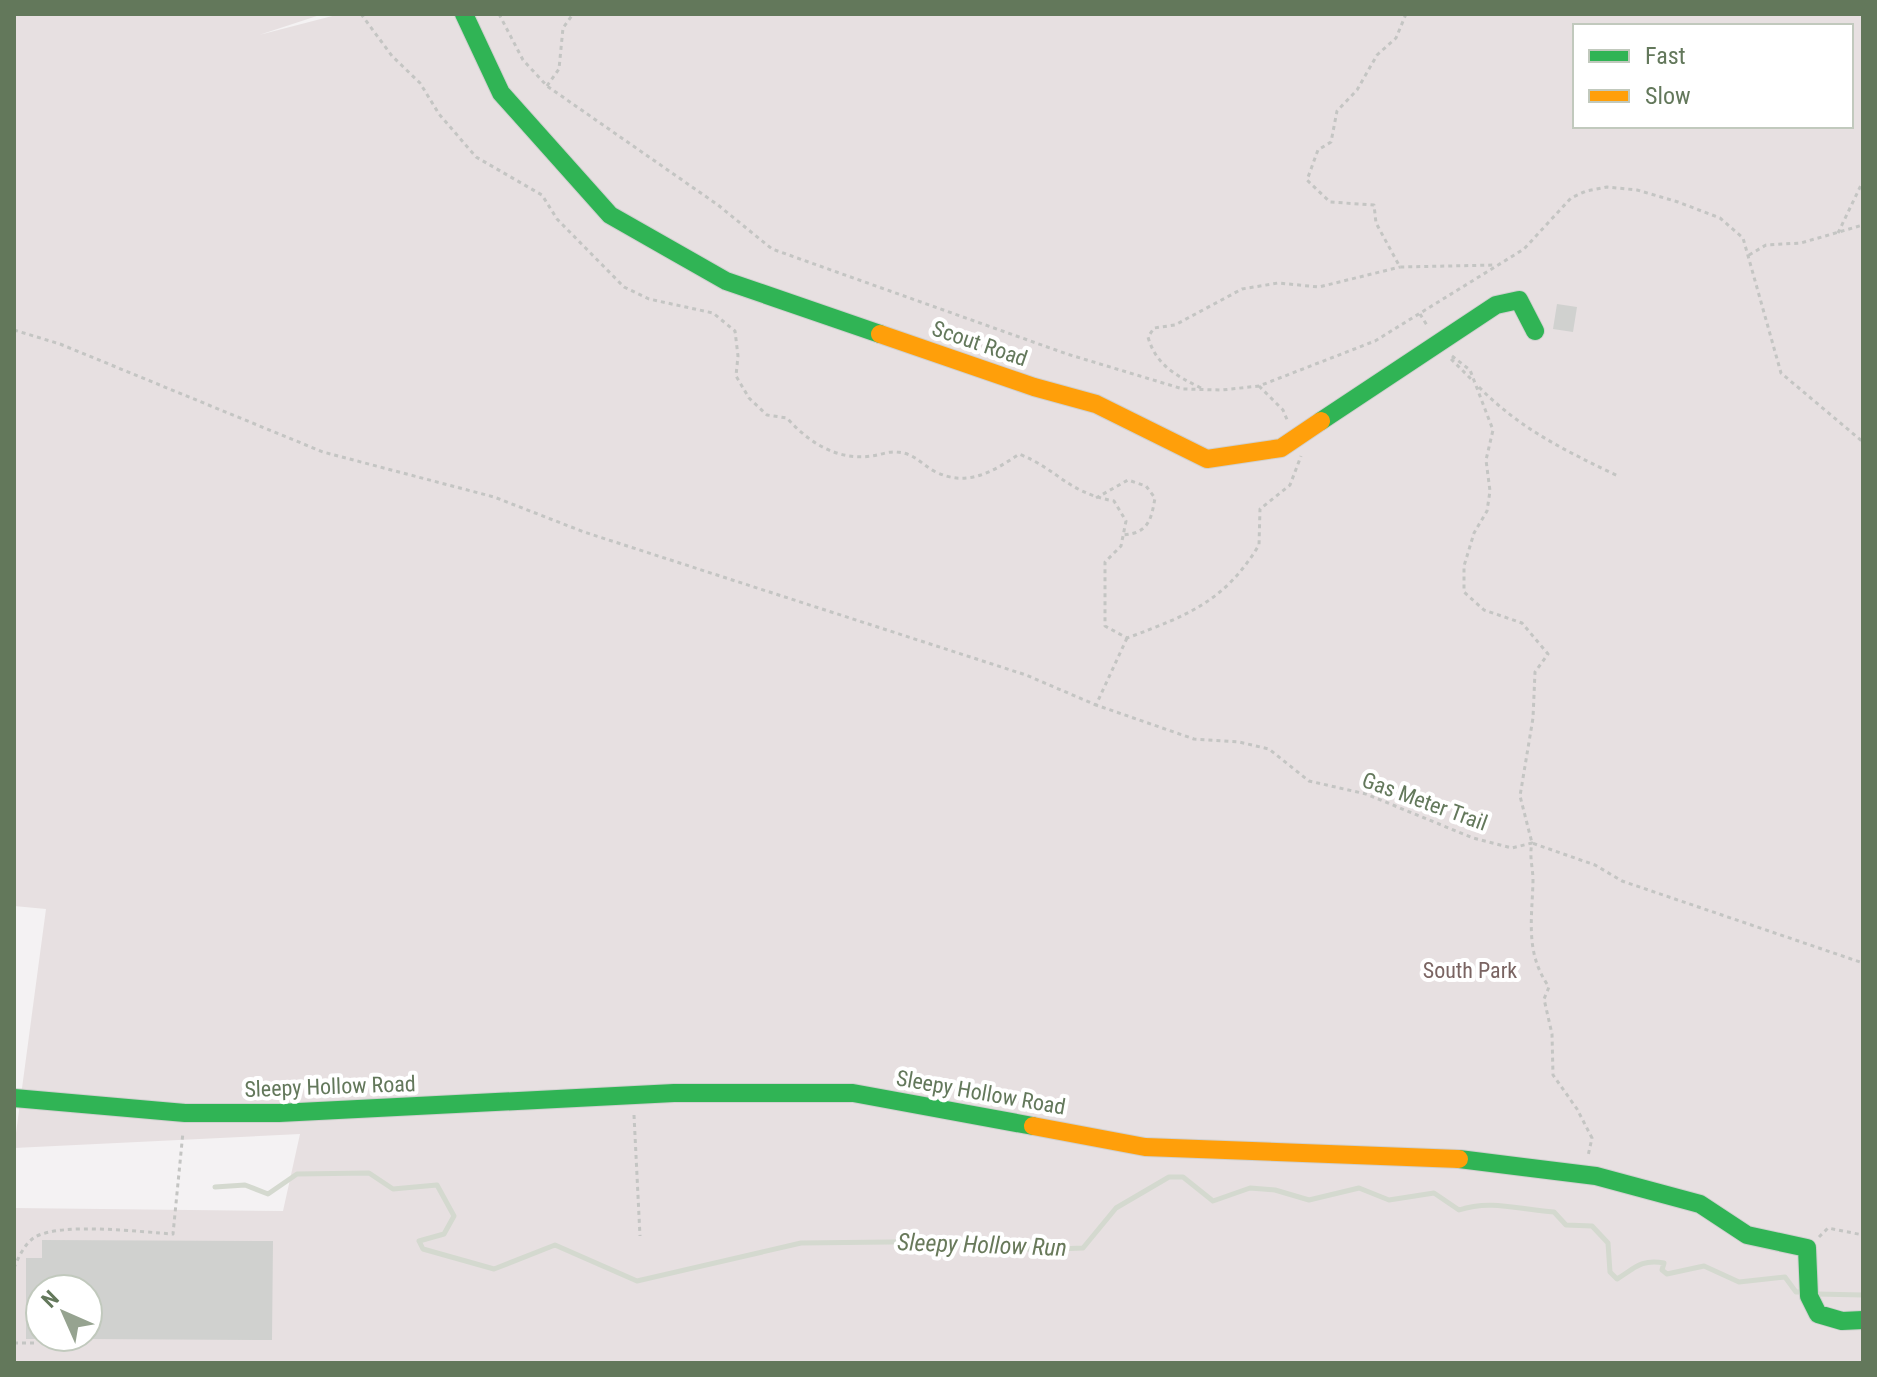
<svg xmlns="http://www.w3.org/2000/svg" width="1877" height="1377" font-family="'Roboto Condensed',sans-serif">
  <rect width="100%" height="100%" fill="#f4f2f3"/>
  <path fill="#e7e0e1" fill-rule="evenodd" d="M14 14H323L259 35 340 14H1863V1363H14V1208L283 1211 300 1134 14 1148 46 909 14 906ZM1575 26H1851V126H1575ZM40 1289H88V1337H40Z"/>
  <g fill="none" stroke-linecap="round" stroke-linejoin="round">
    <path stroke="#d4d9cf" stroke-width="5" d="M215 1187 245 1185 268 1194 297 1174 369 1173 393 1189 437 1185 454 1216 444 1234 419 1241 423 1249 494 1269 555 1245 637 1281 801 1243 979 1241 1034 1250 1083 1248 1116 1208 1169 1177H1183L1213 1201 1250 1188 1275 1190 1309 1200 1359 1188 1389 1200 1434 1193 1459 1210C1491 1199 1520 1210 1554 1212L1566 1225 1592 1226 1608 1243 1610 1272 1617 1279C1635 1268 1641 1259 1664 1263L1662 1270 1667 1274 1704 1266 1739 1282 1785 1277 1796 1292H1802
      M1816 1294 1863 1295"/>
  </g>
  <path fill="#d0d1cf" d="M1557 304 1577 307 1573 332 1553 329Z
    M42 1240 273 1241 272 1340 88 1339V1289H40V1339H26V1258H42Z"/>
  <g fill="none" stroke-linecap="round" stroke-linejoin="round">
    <defs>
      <path id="fast" d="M464 14 501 93 610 215 726 281 880 334
        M1321 421 1496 305 1519 300 1535 331
        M14 1098 185 1113H279L674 1093H853L1033 1126
        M1459 1159 1596 1176 1700 1204 1747 1235 1807 1248 1809 1296 1818 1314 1842 1321 1863 1320"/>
      <path id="slow" d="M880 334 1034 387 1096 404 1207 459 1281 448 1321 421
        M1033 1126 1145 1147 1459 1159"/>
    </defs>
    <use href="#fast" stroke="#d0d0cf" stroke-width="20"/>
    <use href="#slow" stroke="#d0d0cf" stroke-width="20"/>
    <path stroke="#c4c5c3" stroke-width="3" stroke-dasharray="4 4" stroke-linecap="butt" d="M361 14 392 56 420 83 439 114 476 157 542 195 557 219 624 287 649 299 713 313 735 331 738 356 736 376 749 398 767 415 787 418C809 443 838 461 872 456 880 455 889 451 897 452 914 453 921 464 934 471 966 488 993 472 1019 454 1059 470 1066 492 1114 501L1126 521 1121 546 1105 562V626L1127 638C1189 615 1225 601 1259 545L1260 509 1290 485 1301 456
      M499 14 523 60 547 86 718 205 772 249 1067 354 1183 389 1222 390 1259 386 1375 341 1524 249 1571 198 1586 191 1607 187 1637 190 1678 202 1720 218 1743 238 1781 373 1863 442
      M1406 14 1396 38 1377 55 1357 90 1337 111 1331 142 1318 150 1307 180 1330 202 1374 205 1376 223 1400 267 1495 265
      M547 86 559 69 563 28 573 14
      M1838 233 1863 181
      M1749 255 1766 245 1801 243 1863 225
      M1420 314 1428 327
      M14 330 60 344 323 452 494 497 584 532 1026 675 1096 705
      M1452 356 1470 370 1493 430 1486 460 1490 491 1487 511 1474 533 1464 566V592L1484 610 1522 623 1548 654 1535 672 1533 718 1520 796 1532 843 1595 865 1622 881 1863 963
      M1451 359 1474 382
      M1259 386 1283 410 1288 422
      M1479 387C1520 429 1566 451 1618 476
      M1201 388C1175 375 1156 365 1148 337L1154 328 1175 325 1242 289 1278 283 1319 287 1400 267
      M1096 498 1128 480 1146 486 1155 498C1151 521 1148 533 1123 535
      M1127 638 1096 705 1194 739 1239 742 1269 749 1309 781 1366 794 1473 838 1512 848 1532 843C1529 857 1533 867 1533 881 1532 920 1525 953 1549 987L1544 999 1552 1034 1553 1075 1577 1109 1592 1138 1588 1156
      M634 1115 640 1236
      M1819 1237 1828 1228 1863 1235
      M14 1268C18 1258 25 1243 35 1237 62 1222 141 1232 173 1234L183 1132
      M14 1343H37"/>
    <use href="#fast" stroke="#30b455" stroke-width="18"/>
    <use href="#slow" stroke="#ff9f0a" stroke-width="18"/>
  </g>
  <g text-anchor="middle" stroke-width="8" stroke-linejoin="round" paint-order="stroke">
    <g font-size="22" fill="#63785b" stroke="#fff">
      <text transform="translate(980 343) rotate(19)" y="8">Scout Road</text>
      <text transform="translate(1425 801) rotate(20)" y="8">Gas Meter Trail</text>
      <text transform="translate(330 1086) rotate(-2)" y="8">Sleepy Hollow Road</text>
      <text transform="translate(981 1092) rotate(10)" y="8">Sleepy Hollow Road</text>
    </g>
    <g font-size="22" fill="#7a6462" stroke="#fff">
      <text x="1470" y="978">South Park</text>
    </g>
    <g font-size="24" font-style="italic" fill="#68795a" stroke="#fff">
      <text transform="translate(982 1245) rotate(2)" y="8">Sleepy Hollow Run</text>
    </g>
  </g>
  <rect width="1877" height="1377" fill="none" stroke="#63785b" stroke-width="32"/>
  <rect x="1573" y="24" width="280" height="104" fill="#ffffff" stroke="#c1c9bd" stroke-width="2"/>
  <rect x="1589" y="50" width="40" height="12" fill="#30b455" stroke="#c1c9bd" stroke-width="2"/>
  <text x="1645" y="64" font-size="24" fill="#63785b">Fast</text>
  <rect x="1589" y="90" width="40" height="12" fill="#ff9f0a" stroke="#c1c9bd" stroke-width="2"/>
  <text x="1645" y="104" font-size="24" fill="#63785b">Slow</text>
  <g transform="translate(64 1313) rotate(315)"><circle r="38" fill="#ffffff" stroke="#c1c9bd" stroke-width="2"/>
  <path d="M0-6L14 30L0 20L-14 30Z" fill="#96a390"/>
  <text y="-12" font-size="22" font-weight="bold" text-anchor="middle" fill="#63785b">N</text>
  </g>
</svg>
